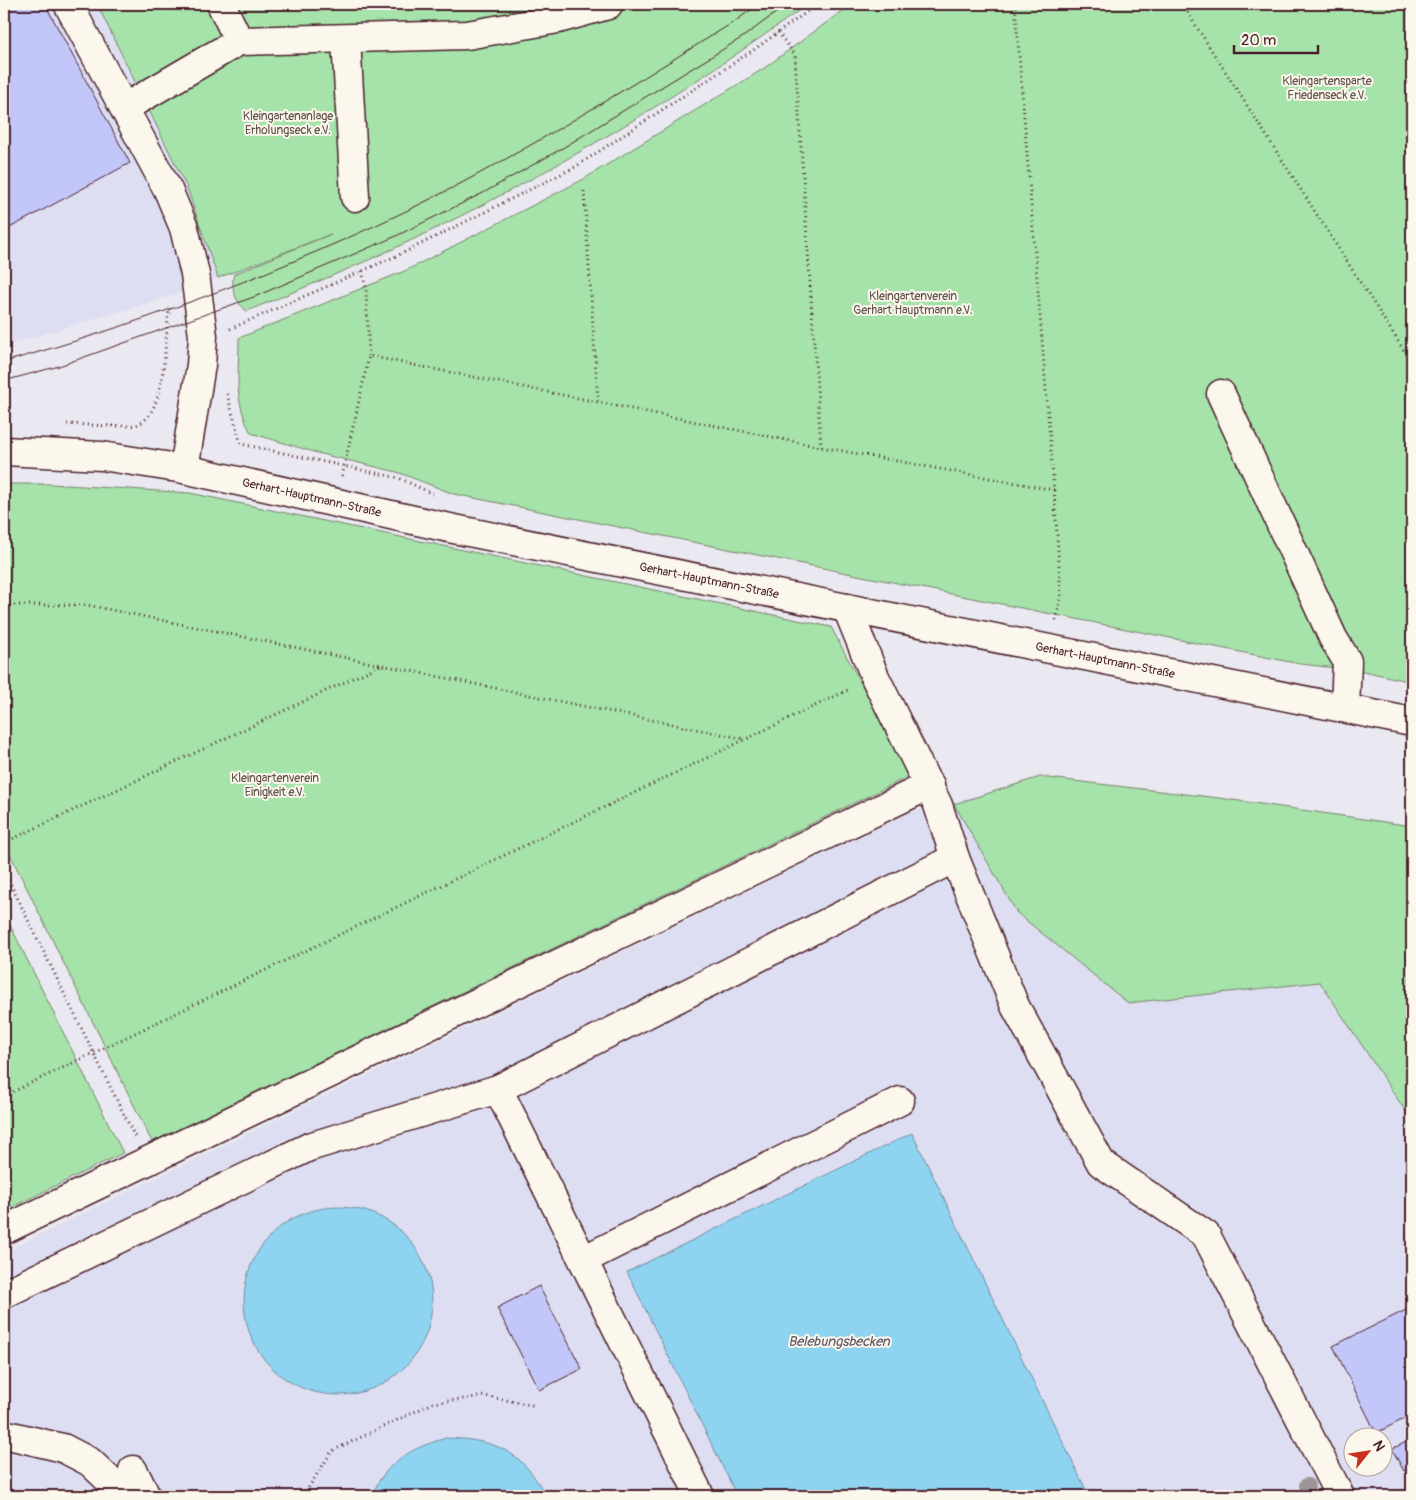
<svg xmlns="http://www.w3.org/2000/svg" width="1416" height="1500" font-family="Pangolin,sans-serif">
  <rect width="100%" height="100%" fill="#eae8f0"/>
  <filter id="ink" filterUnits="userSpaceOnUse"><feTurbulence type="fractalNoise" baseFrequency=".02" numOctaves="2"/><feDisplacementMap in="SourceGraphic" scale="10" xChannelSelector="R" yChannelSelector="G"/><feConvolveMatrix kernelMatrix="1 2 1 2 8 2 1 2 1" color-interpolation-filters="sRGB"/></filter>
  <g filter="url(#ink)">
    <path fill="#dedef2" fill-rule="evenodd" d="M4 4H97L187 188 218 278 175 295 4 346Z
      M985 793 1412 872V1496H4V1252L908 813ZM1354 1438H1384V1468H1354Z"/>
    <path fill="#a5e3aa" stroke="#78816a" d="M97 4H808C684 94 552 173 414 239 360 265 303 288 247 311 236 303 230 288 234 274L331 234 218 278 187 188Z
      M852 4H1412V682L1363 671 1300 664 454 494 397 472 317 453 251 433C233 398 239 376 239 338L407 270 582 180 763 69Z
      M4 484H52L190 493 831 627 910 776 152 1142 4 842Z
      M1040 777 1219 798 1412 826V1121L1320 982 1128 1003 1017 913 954 804Z
      M4 913 123 1153 4 1211Z"/>
    <path fill="#8ed4f0" stroke="#738ca1" d="M912 1133 1089 1496H737L627 1272Z
      M244 1301a94 94 0 1 1 188 0a94 94 0 1 1-188 0Z
      M446 1438C497 1440 521 1450 546 1496H372C384 1462 414 1447 446 1438Z"/>
    <path fill="#c3c6f8" stroke="#4a1f2b" d="M4 4H45L130 163 4 231Z
      M539 1286 582 1369 539 1390 497 1308Z
      M1412 1307V1415L1376 1433 1333 1346Z
      M1412 1439V1467L1404 1471 1392 1449Z"/>
    <g fill="none" stroke-linecap="round" stroke-linejoin="round">
      <defs>
        <g id="minor">
          <path d="M68 4 168 190 184 228 195 274 203 336 201 365 184 469"/>
          <path d="M221 4 239 41"/>
          <path d="M346 39 355 197"/>
          <path d="M124 108 239 41 467 35 558 19 608 5 606 4"/>
          <path d="M1221 394 1333 638 1347 661 1345 708"/>
          <path id="s1" d="M4 451 102 456 184 469 454 529 1412 722"/>
          <path d="M847 608 875 677 938 805 955 858 1015 1006 1101 1163 1206 1235 1340 1496"/>
          <path d="M4 1230 930 785"/>
          <path d="M583 1260 900 1101"/>
          <path d="M4 1294 309 1147 498 1089"/>
          <path d="M4 1434 63 1448 90 1462 126 1496"/>
          <path d="M133 1470 146 1496"/>
          <path d="M700 1496 498 1089 955 858"/>
        </g>
      </defs>
      <use href="#minor" stroke="#4a1f2b" stroke-width="31"/>
      <path stroke="#4a1f2b" stroke-width="3" stroke-dasharray="1 4" stroke-linecap="butt" d="M1182 4 1412 363
        M778 32 795 55 821 447
        M584 191 598 401
        M362 271 366 287 369 356
        M230 329 403 253 575 167 752 51 818 4
        M227 394 241 444 399 478 433 494
        M67 424C80 424 126 428 136 425 169 414 163 335 170 308
        M342 476 369 356 821 447 1054 490 1015 4
        M1054 490 1061 596 1056 621
        M4 605H87L745 739
        M4 843 383 664
        M4 871 135 1137
        M4 1096 850 689
        M303 1496 332 1451 433 1403 485 1396 536 1406"/>
      <use href="#minor" stroke="#fbf7ec" stroke-width="28"/>
      <path stroke="#4a1f2b" stroke-width="1" d="M4 362C134 326 262 278 385 221 506 165 620 92 734 22L759 4
        M4 381 59 366 254 297 394 237 483 193 561 149 743 37 788 4"/>
    </g>
    <circle fill="#9f9495" cx="1307" cy="1486" r="8"/>
  </g>
  <g text-anchor="middle" stroke-width="4" stroke-linejoin="round" paint-order="stroke">
    <g font-size="12" fill="#61504b" stroke="#fbf7ec">
      <text x="1327" y="85">Kleingartensparte<tspan x="1327" dy="14">Friedenseck e.V.</tspan></text>
      <text x="288" y="120">Kleingartenanlage<tspan x="288" dy="14">Erholungseck e.V.</tspan></text>
      <text x="913" y="300">Kleingartenverein<tspan x="913" dy="14">Gerhart Hauptmann e.V.</tspan></text>
      <text x="275" y="782">Kleingartenverein<tspan x="275" dy="14">Einigkeit e.V.</tspan></text>
    </g>
    <g font-size="12" fill="#4a1f2b" stroke="#fbf7ec">
      <text dy="4" stroke="none"><textPath href="#s1" startOffset="312">Gerhart-Hauptmann-Straße</textPath></text>
      <text dy="4" stroke="none"><textPath href="#s1" startOffset="718">Gerhart-Hauptmann-Straße</textPath></text>
      <text dy="4" stroke="none"><textPath href="#s1" startOffset="1122">Gerhart-Hauptmann-Straße</textPath></text>
    </g>
    <g font-size="14" font-style="italic" fill="#5e5566" stroke="#fbf7ec">
      <text x="839" y="1346">Belebungsbecken</text>
    </g>
  </g>
  <rect width="1416" height="1500" fill="none" stroke="#fbf7ec" stroke-width="20"/>
  <rect x="10" y="10" width="1396" height="1480" fill="none" stroke="#4a1f2b" stroke-width="2" filter="url(#ink)"/>
  <g transform="translate(1368 1452) rotate(60)"><circle r="24" fill="#fbf7ec" stroke="#b4a19f"/>
  <path d="M0-4L9 19L0 12L-9 19Z" fill="#c8321e"/>
  <text y="-8" font-size="14" font-weight="bold" text-anchor="middle" fill="#4a1f2b">N</text>
  </g>
  <path d="M1234 45v8h84v-8" fill="none" stroke="#4a1f2b" stroke-width="2.5"/>
  <text x="1241" y="45" font-size="15" fill="#4a1f2b" stroke="#fbf7ec" stroke-width="4" paint-order="stroke">20 m</text>
</svg>
